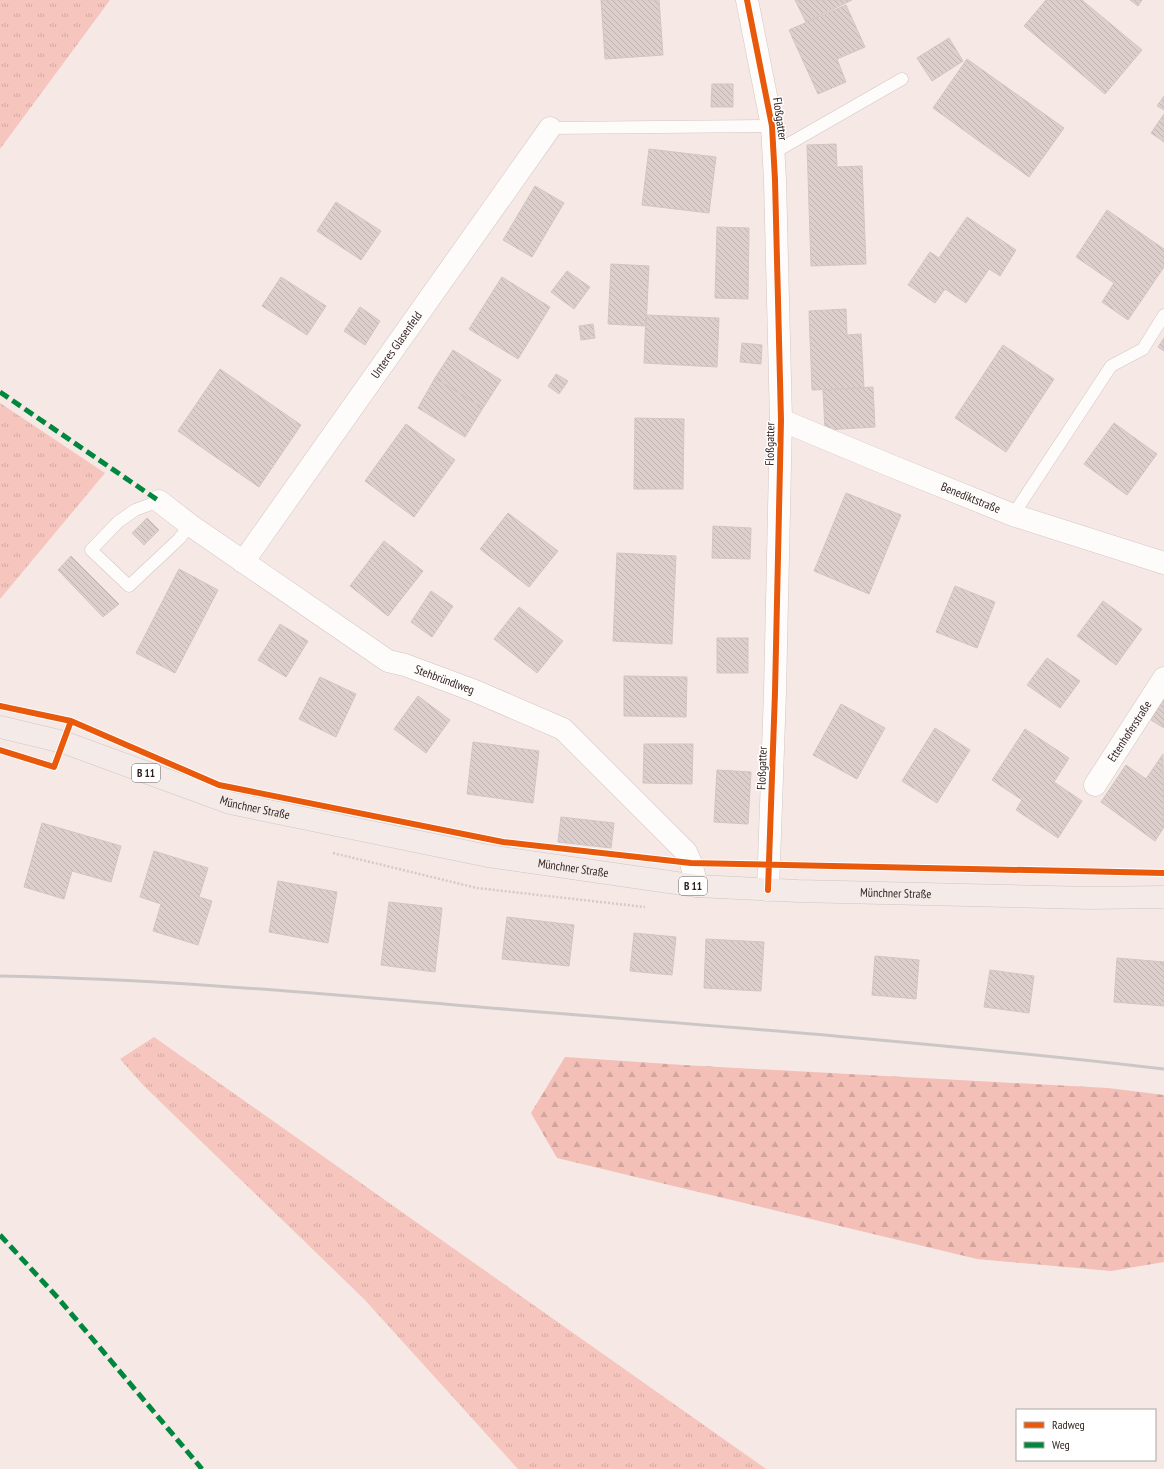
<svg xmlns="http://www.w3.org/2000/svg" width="1164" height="1469" font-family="'PT Sans Narrow',sans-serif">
  <defs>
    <pattern id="grass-tufts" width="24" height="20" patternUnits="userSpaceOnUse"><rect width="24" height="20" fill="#f6c5bd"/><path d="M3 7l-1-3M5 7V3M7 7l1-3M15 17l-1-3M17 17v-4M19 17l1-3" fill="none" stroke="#d3a9a2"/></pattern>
    <pattern id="forest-firs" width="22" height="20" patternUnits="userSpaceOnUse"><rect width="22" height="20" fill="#f3bfb7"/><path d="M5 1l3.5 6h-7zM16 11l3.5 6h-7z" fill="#d1a49d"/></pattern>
    <pattern id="building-back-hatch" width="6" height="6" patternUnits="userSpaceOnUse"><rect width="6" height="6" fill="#ddcfcc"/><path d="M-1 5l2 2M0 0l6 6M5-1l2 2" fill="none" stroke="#beb1af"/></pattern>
  </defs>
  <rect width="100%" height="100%" fill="#f6e8e5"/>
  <path fill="url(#grass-tufts)" d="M0 0H110L0 149Z
    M0 403 105 473 0 599Z
    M154 1037 766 1469H518L364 1299 144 1086 120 1059Z"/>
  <path fill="url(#forest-firs)" d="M565 1057 683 1065 1108 1088 1164 1095V1262L1111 1271 977 1259 557 1158 531 1113Z"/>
  <path fill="url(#building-back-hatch)" stroke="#d3c5c3" d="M601 0H659L663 55 605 59Z
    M795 0H852L806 22Z
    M1046 0H1082L1142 50 1105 94 1024 26Z
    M1130 0H1142L1138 6Z
    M846 5 865 47 837 59 846 82 818 94 789 30Z
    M949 38 963 61 932 81 917 58Z
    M967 59 1064 128 1029 177 933 108Z
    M712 84H733V107H711Z
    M1164 96V110L1157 106Z
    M1164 114V142L1151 133Z
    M836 144 837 167 862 166 866 264 811 266 807 145Z
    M649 149 716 157 709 213 642 205Z
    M535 186 564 203 532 257 503 240Z
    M336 202 381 231 361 260 317 231Z
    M1107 210 1164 249V267L1128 320 1102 302 1114 283 1076 257Z
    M967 217 1016 250 1000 276 989 269 966 303 945 289 935 303 908 285 930 252 939 258Z
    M717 227 749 228 748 299 715 298Z
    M611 264 649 266 646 326 608 324Z
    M567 271 590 287 574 309 551 292Z
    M281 277 326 306 307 335 262 306Z
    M502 277 550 307 518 359 469 329Z
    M360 307 380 321 365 345 344 331Z
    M846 309 847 335 861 334 864 388 812 390 809 311Z
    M646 315 719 318 717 367 644 363Z
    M593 324 595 338 581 340 579 326Z
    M1164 338V351L1158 347Z
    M742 343 762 345 761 364 740 362Z
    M1003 345 1054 379 1006 452 955 418Z
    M453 350 501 380 483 408 435 378Z
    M220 369 301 425 259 487 178 431Z
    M556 374 568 381 559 394 548 386Z
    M435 378 483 408 465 437 418 408Z
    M873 387 875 427 825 430 823 390Z
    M635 418 684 419 683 489H634Z
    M1114 423 1157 454 1127 495 1084 464Z
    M406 424 455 460 414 517 365 481Z
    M846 493 901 515 869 594 814 571Z
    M508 513 558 551 529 587 480 549Z
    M147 518 159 530 144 545 132 533Z
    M713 526 751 528 750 559 712 558Z
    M384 541 423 571 388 616 350 586Z
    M617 553 676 556 672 644 613 641Z
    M71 556 119 604 103 617 58 570Z
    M179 569 218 590 175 673 136 653Z
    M955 586 995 602 977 648 936 632Z
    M431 591 453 606 432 637 411 622Z
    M1103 601 1142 629 1116 665 1077 636Z
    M519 607 563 641 537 673 494 639Z
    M280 624 308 641 286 677 258 660Z
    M717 638H748V673H717Z
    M1047 658 1080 681 1060 708 1027 685Z
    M624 676 687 677 686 717 624 716Z
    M320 677 356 694 336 737 299 719Z
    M418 696 450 720 426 753 394 729Z
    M1164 698V728L1151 720Z
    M841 704 885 728 857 779 813 755Z
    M935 728 970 750 937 803 902 781Z
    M1025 729 1069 758 1054 782 1082 801 1058 838 1016 810 1022 800 992 780Z
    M473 742 539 751 533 803 467 794Z
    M644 744H693L692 784 643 783Z
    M1163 754 1164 827 1155 841 1101 802 1126 765 1146 779Z
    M717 770 751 772 748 824 714 822Z
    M561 817 614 823 611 848 558 842Z
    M42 823 121 846 111 882 72 871 64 899 24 887Z
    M154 851 208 868 199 897 212 901 198 945 153 931 161 904 140 897Z
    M278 881 337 892 328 943 269 932Z
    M389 902 442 908 435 972 381 965Z
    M507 917 574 925 569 966 502 959Z
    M634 933 676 937 672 975 630 971Z
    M706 939 764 942 761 991 704 988Z
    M875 956 919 960 916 999 872 995Z
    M1117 958 1164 962V1006L1114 1002Z
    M990 970 1034 976 1029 1013 984 1007Z"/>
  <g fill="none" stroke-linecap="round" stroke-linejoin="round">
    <defs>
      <path id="service" d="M550 128 772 126
        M773 153 902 79
        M159 501 135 510 118 522 91 550 129 586 179 539 190 525
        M1013 515 1111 366 1143 349 1164 315"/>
      <g id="minor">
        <path d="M747 0 772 126 775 180 781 420 775 692 768 890"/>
        <path id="s1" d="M781 420 889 465 1013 515 1164 563"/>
        <path id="s2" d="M159 501 190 525 388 661 405 665 475 691 563 729 686 852 691 863 697 886"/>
        <path id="s3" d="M243 562 550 128"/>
        <path id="s4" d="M1095 785 1164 678"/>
      </g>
      <g id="primary">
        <path id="s5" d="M0 727 63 742 230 803 488 856 697 886 798 891 1090 898 1164 897"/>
      </g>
    </defs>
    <use href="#service" stroke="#d3c5c3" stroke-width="13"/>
    <use href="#minor" stroke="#d3c5c3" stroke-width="23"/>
    <use href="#primary" stroke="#cec6c4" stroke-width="23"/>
    <path stroke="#d1cbca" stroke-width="2.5" stroke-dasharray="2 2" stroke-linecap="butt" d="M333 853 477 888 645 907"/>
    <use href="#service" stroke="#fefcfb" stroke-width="12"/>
    <use href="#minor" stroke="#fefcfb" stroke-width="22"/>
    <use href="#primary" stroke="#f4ebe9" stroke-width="22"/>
    <path stroke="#ccc7c6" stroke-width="3" d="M0 976C172 979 344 996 515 1010 732 1027 948 1044 1164 1069"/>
    <path stroke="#00873e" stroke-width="5" stroke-dasharray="10 5" stroke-linecap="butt" d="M0 392 159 501
      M0 1235 58 1298 202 1469"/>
    <defs>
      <path id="cycleway" d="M747 0 772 126 775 180 781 420 775 692 768 890
        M0 706 71 721 219 785 503 842 691 863 1164 873
        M0 750 54 767 71 721"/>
    </defs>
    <use href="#cycleway" stroke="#fff" stroke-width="8"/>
    <use href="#cycleway" stroke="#e8590c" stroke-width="6"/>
  </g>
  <g text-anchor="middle" stroke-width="3" stroke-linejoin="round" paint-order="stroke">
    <g fill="#fff" stroke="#6d6261" stroke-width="1">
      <rect x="132" y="764" width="28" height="18" rx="3"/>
      <rect x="679" y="877" width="28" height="18" rx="3"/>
    </g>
    <g font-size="11" font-weight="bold" fill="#2e1f1d">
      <text x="146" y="777">B 11</text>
      <text x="693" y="890">B 11</text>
    </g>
    <g font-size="12" fill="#2e1f1d" stroke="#fff">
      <text transform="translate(780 119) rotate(82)" y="4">Floßgatter</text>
      <text dy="4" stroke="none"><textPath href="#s3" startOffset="266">Unteres Glasenfeld</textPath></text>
      <text transform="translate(770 444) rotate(-89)" y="4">Floßgatter</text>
      <text dy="4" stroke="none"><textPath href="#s1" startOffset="205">Benediktstraße</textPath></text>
      <text dy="4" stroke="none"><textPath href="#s2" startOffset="339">Stehbründlweg</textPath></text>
      <text dy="4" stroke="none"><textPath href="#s4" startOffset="64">Ettenhoferstraße</textPath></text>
      <text transform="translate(762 768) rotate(-88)" y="4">Floßgatter</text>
      <text dy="4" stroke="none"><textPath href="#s5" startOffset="268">Münchner Straße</textPath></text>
      <text dy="4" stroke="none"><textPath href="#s5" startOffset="592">Münchner Straße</textPath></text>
      <text dy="4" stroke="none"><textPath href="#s5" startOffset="916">Münchner Straße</textPath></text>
    </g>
  </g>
  <rect x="1016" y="1409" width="140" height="52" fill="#ffffff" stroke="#aba5a5"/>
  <rect x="1024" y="1422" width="20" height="6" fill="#e8590c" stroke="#aba5a5"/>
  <text x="1052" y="1429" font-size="12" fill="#2e1f1d">Radweg</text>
  <rect x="1024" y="1442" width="20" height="6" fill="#00873e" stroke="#aba5a5"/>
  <text x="1052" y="1449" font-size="12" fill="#2e1f1d">Weg</text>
</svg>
